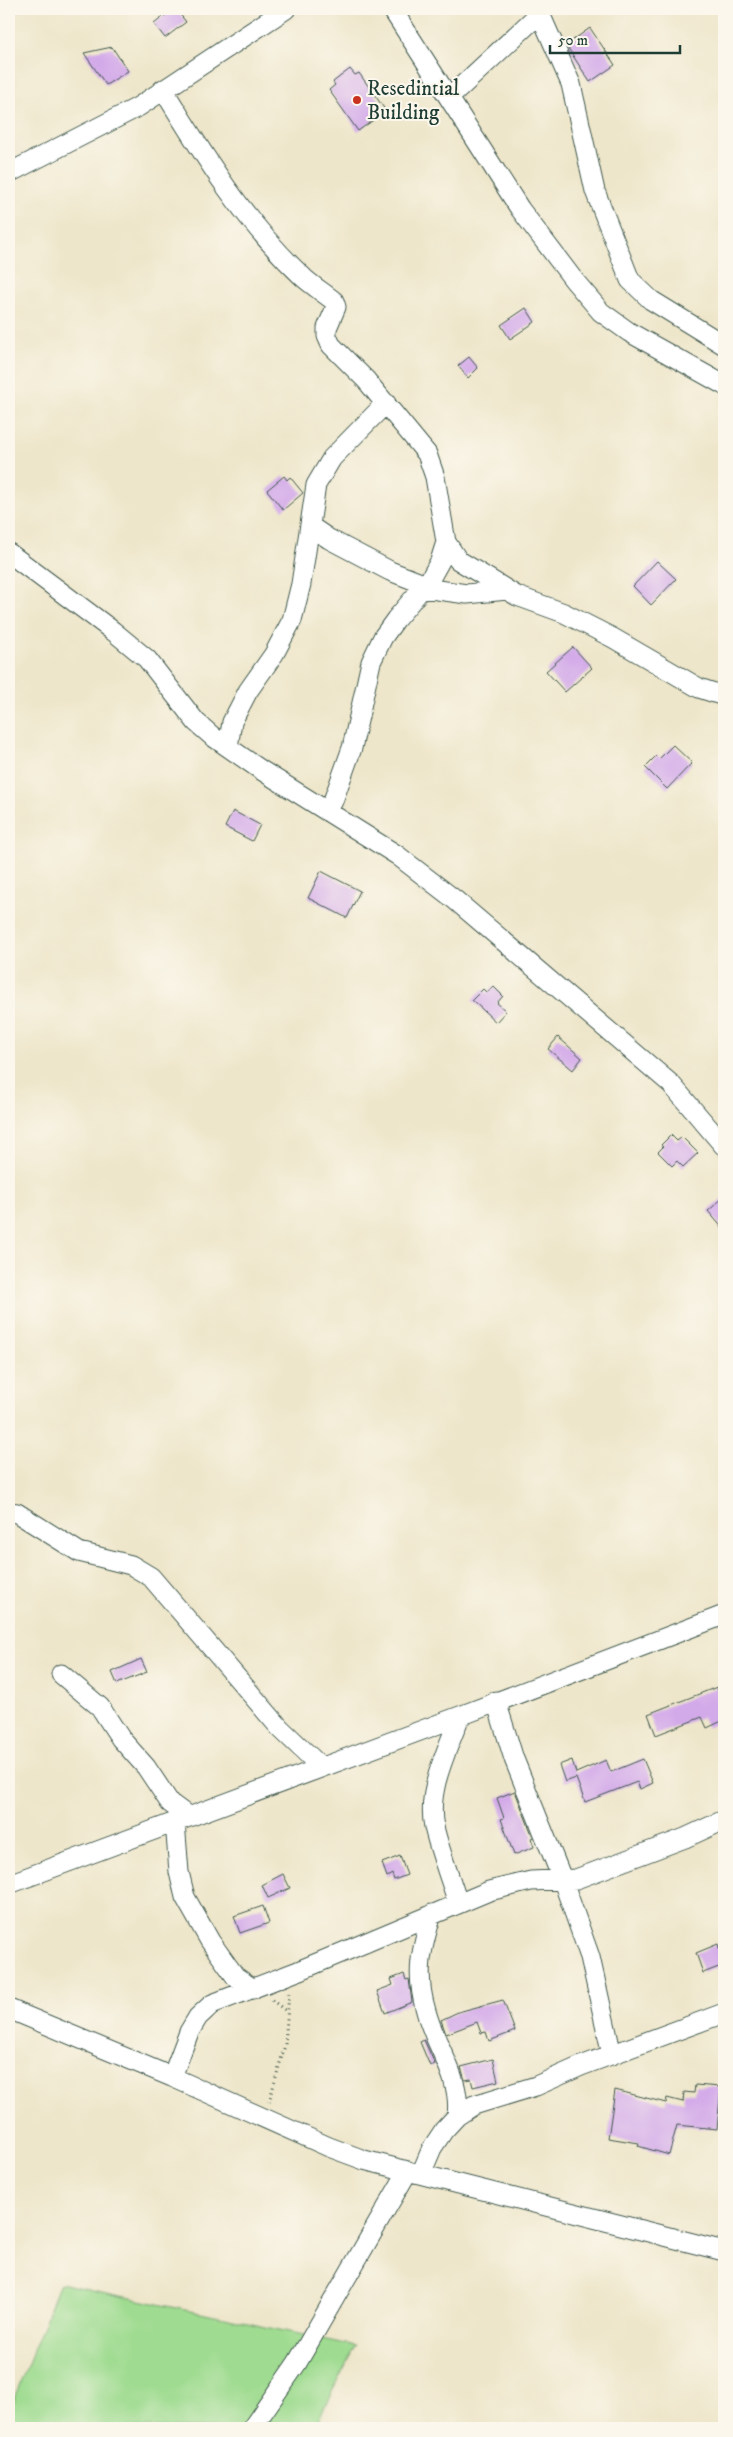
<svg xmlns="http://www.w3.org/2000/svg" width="733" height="2437" font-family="'IM FELL DW Pica',serif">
  <rect width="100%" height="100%" fill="#fbf7ec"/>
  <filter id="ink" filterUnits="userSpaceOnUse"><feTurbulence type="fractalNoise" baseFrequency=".02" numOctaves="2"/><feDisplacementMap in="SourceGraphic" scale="10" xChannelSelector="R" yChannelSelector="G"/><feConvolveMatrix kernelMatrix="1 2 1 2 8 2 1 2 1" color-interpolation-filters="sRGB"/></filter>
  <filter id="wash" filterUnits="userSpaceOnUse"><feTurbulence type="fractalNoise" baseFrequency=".0096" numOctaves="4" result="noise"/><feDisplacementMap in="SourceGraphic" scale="20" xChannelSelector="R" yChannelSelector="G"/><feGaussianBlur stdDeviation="1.12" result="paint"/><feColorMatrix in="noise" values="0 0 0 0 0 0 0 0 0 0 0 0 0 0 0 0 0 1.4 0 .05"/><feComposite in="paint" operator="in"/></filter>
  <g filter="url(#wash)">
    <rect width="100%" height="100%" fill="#eee6ca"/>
    <path fill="#9fdb90" stroke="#5f8c62" d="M60 2283 355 2346 314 2428H9V2411Z"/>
    <g id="blocks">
      <path fill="#d3aae9" d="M173 9H176L186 22 165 38 154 24Z
        M590 28 615 65 590 82 566 45Z
        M112 47 128 71 106 85 84 53Z
        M350 69 355 75 359 73 386 111 358 131 329 90 335 85 333 82Z
        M526 308 535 322 510 339 501 325Z
        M469 357 478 368 468 378 458 366Z
        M284 476 287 480 290 477 303 493 283 510 267 490Z
        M657 561 676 579 651 605 633 586Z
        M573 647 592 668 565 692 546 671Z
        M673 745 692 763 667 789 645 767 657 755 660 758Z
        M233 811 260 825 252 841 225 827Z
        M321 871 360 891 347 918 308 898Z
        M493 986 503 996 497 1003 506 1011 496 1022 472 1000 483 989 487 993Z
        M558 1037 582 1058 573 1070 548 1049Z
        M671 1135 677 1141 682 1137 698 1153 683 1167 677 1161 672 1166 658 1152 663 1147 661 1145Z
        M724 1197V1230L708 1211Z
        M141 1659 147 1672 117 1684 112 1672Z
        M717 1687 724 1705V1720L707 1728 702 1717 656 1735 648 1714Z
        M643 1759 653 1783 640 1789 637 1782 585 1802 576 1778 565 1782 559 1765 572 1760 576 1773 606 1760 611 1772Z
        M515 1791 533 1837 531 1838 534 1847 514 1855 501 1819 504 1818 497 1798Z
        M400 1856 407 1875 394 1880 392 1874 387 1877 382 1863Z
        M283 1874 290 1888 268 1898 262 1885Z
        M263 1906 269 1923 240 1933 234 1916Z
        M718 1944 724 1965 703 1973 696 1953Z
        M404 1974 406 1980 409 1979 412 2002 385 2013 377 1991 393 1985 391 1979Z
        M503 2000 515 2031 489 2041 486 2032 481 2033 477 2022 446 2034 441 2020 458 2012Z
        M424 2040 435 2064 430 2066 420 2042Z
        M493 2059 498 2081 473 2087 471 2079 465 2080 461 2067Z
        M695 2085 721 2087 717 2129 677 2125 669 2155 638 2146 639 2143 608 2138 615 2090 666 2103 667 2098 683 2102 684 2092 694 2093Z"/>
    </g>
  </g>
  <g filter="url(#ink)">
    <use href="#blocks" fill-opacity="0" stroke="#3e564a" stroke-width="1"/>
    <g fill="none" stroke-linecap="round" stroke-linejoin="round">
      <defs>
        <path id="minor" d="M392 9 520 209 573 279 601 312 629 332 724 385
          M538 9 571 84 595 191 630 280 651 300 724 345
          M163 89C203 155 246 224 304 278 313 286 324 293 334 301L336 307 327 328V336L331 345 366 380 427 454 435 477 446 542 458 560 517 596 564 613 613 638 699 688 724 696
          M449 98 540 13
          M9 173 138 107 286 9
          M310 526 329 539 390 571 426 585
          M9 553 113 631 147 659 196 722 212 736 261 770 397 855 454 899 671 1084 724 1146
          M423 588 467 594 507 590
          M228 747 232 722 248 691 274 654 292 620 301 584 316 485 332 458 386 403
          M326 811 333 801 352 748 371 662 383 637 396 619 430 579 440 561 446 542
          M9 1512 17 1513 79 1552 131 1565 151 1577 280 1728 320 1766
          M61 1674 100 1707 121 1739 146 1767 170 1803 189 1817
          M496 1701 514 1759 563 1881 590 1957 612 2055
          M175 1822 179 1872 185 1897 210 1941 235 1976 253 1989
          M9 1884 460 1716 724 1615
          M458 1903C450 1878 440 1852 434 1827 426 1790 448 1749 460 1716
          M432 1914C421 1950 415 1974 426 2011 435 2047 462 2077 457 2116
          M9 2009 172 2077 329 2147 364 2160 724 2251
          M172 2077 189 2032 198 2017 212 2004 298 1971 489 1891 531 1881 576 1879 685 1838 724 1820
          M421 2174 432 2148 444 2130 457 2116 474 2105 536 2086 581 2066 724 2013
          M252 2428 297 2363 408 2171"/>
      </defs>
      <use href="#minor" stroke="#3e564a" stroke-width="21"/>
      <path stroke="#3e564a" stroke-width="3" stroke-dasharray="1 4" stroke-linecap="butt" d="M272 2000 286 2011
        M269 2102 285 2045 289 1993"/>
      <use href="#minor" stroke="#fff" stroke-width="19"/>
    </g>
  </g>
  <circle fill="#c8321e" stroke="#fbf7ec" stroke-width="2" cx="357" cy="100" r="5"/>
  <g text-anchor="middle" stroke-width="4" stroke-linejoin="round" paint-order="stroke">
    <g font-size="21" fill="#1f3d34" stroke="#fbf7ec" text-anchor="start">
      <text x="367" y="95">Resedintial<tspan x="367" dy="24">Building</tspan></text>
    </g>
  </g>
  <rect width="733" height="2437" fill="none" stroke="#fbf7ec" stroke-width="30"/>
  <path d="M550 45v8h130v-8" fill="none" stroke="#1f3d34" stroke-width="2.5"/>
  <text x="558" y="45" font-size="15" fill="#1f3d34" stroke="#fbf7ec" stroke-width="4" paint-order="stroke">50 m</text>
</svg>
